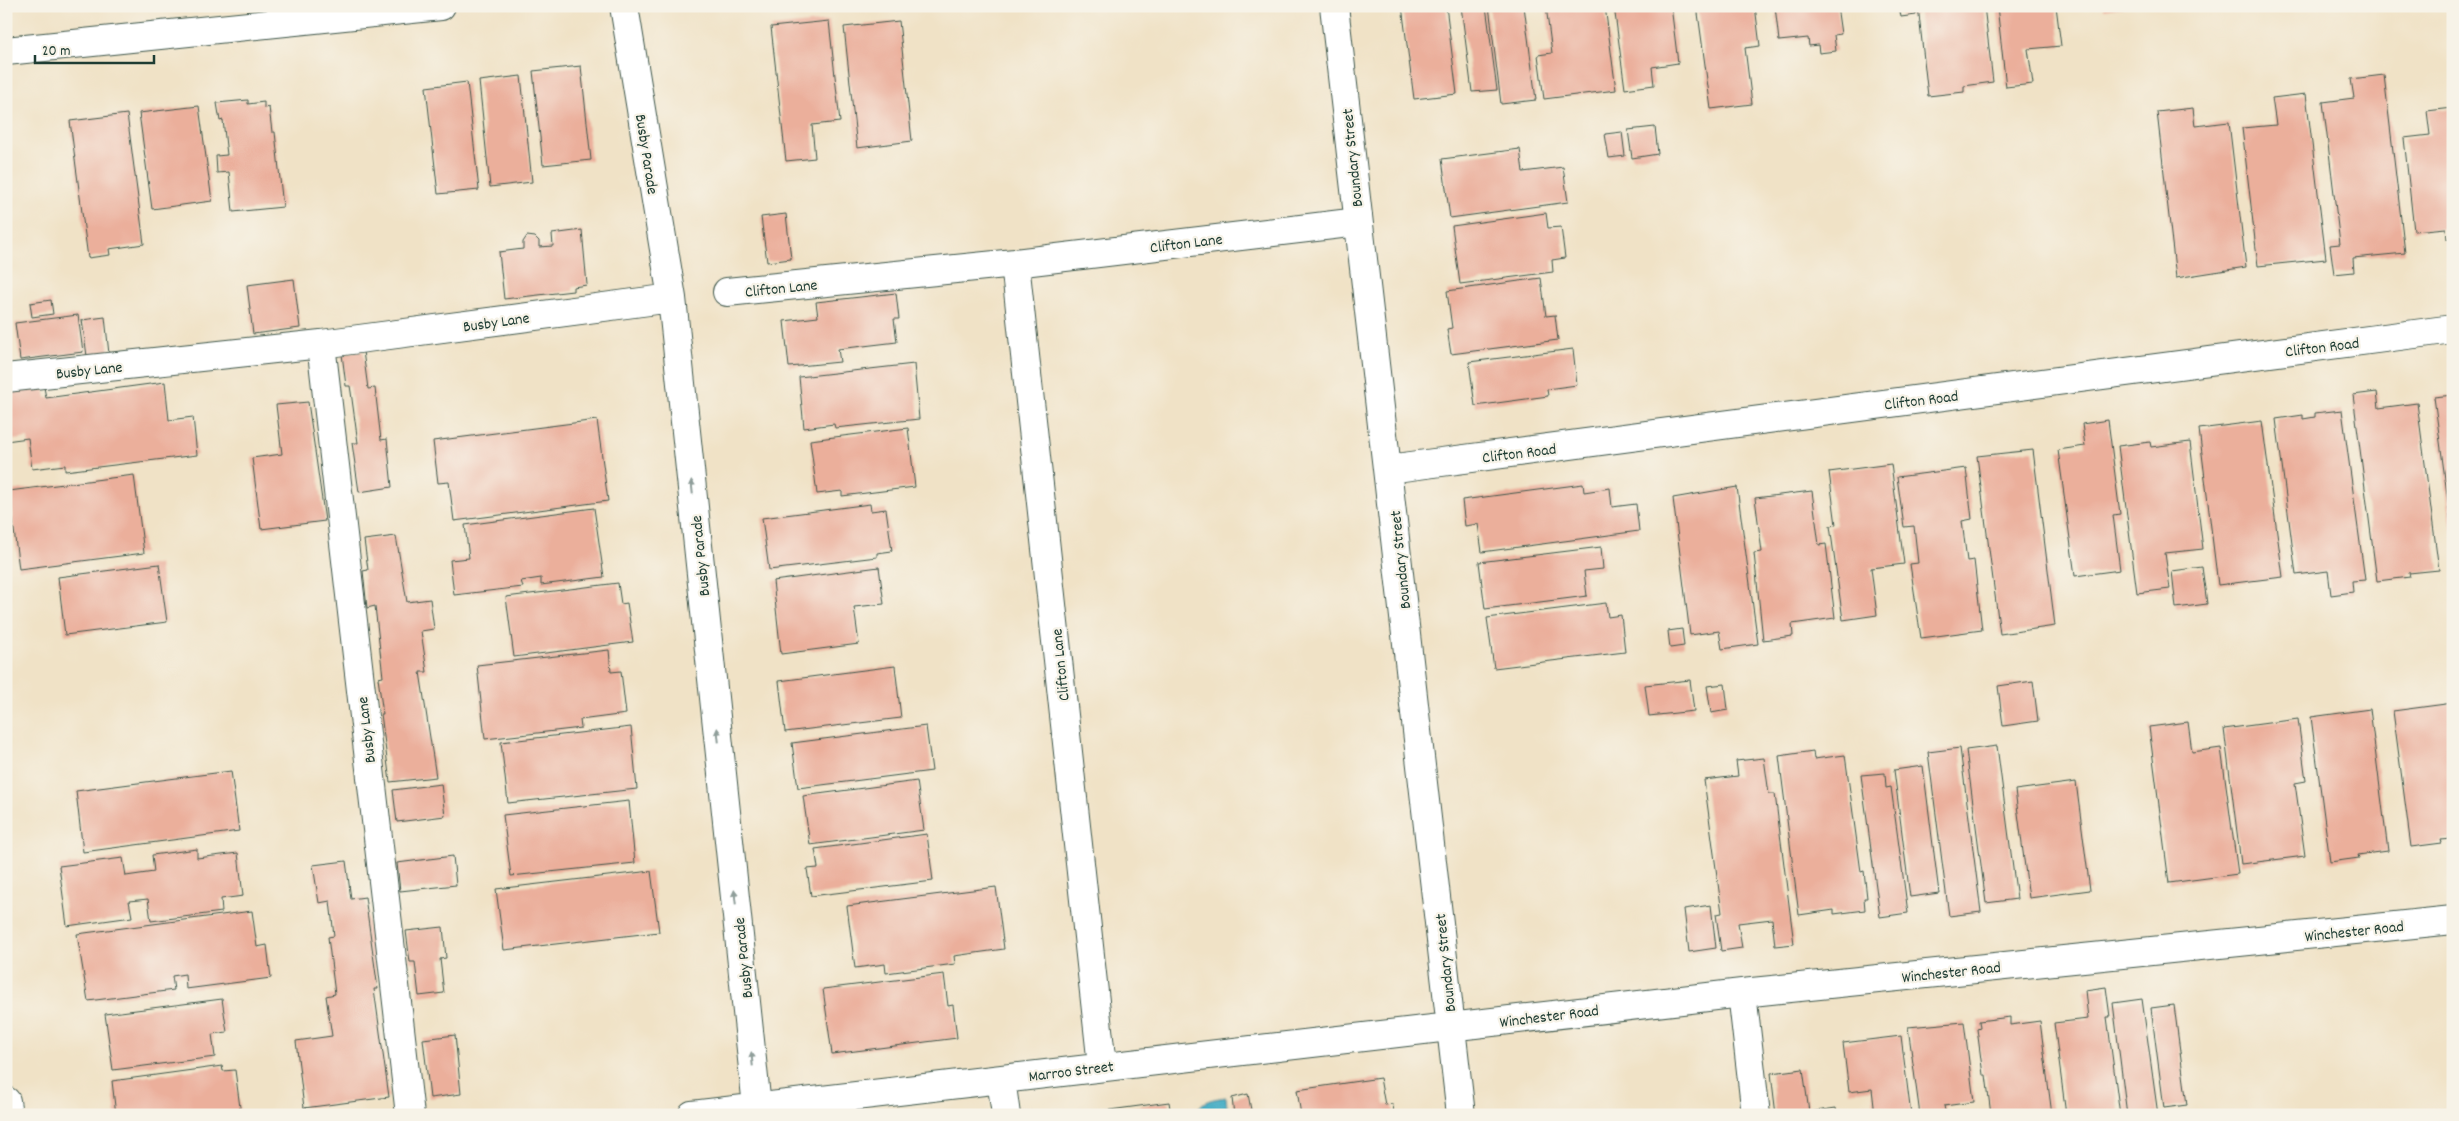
<svg xmlns="http://www.w3.org/2000/svg" width="2459" height="1121" font-family="Dekko,sans-serif">
  <rect width="100%" height="100%" fill="#f7f3e8"/>
  <filter id="ink" filterUnits="userSpaceOnUse"><feTurbulence type="fractalNoise" baseFrequency=".02" numOctaves="2"/><feDisplacementMap in="SourceGraphic" scale="10" xChannelSelector="R" yChannelSelector="G"/><feConvolveMatrix kernelMatrix="1 2 1 2 8 2 1 2 1" color-interpolation-filters="sRGB"/></filter>
  <filter id="wash" filterUnits="userSpaceOnUse"><feTurbulence type="fractalNoise" baseFrequency=".0096" numOctaves="4" result="noise"/><feDisplacementMap in="SourceGraphic" scale="20" xChannelSelector="R" yChannelSelector="G"/><feGaussianBlur stdDeviation="1.12" result="paint"/><feColorMatrix in="noise" values="0 0 0 0 0 0 0 0 0 0 0 0 0 0 0 0 0 1.4 0 .05"/><feComposite in="paint" operator="in"/></filter>
  <g filter="url(#wash)">
    <rect width="100%" height="100%" fill="#f0e2c6"/>
    <path fill="#46adc5" stroke="#32757c" d="M1226 1097 1228 1115H1195C1200 1100 1212 1099 1226 1097Z"/>
    <g id="blocks">
      <path fill="#ebaf9b" d="M1402 6H1446L1457 94 1414 99Z
        M1461 6H1486L1497 90 1472 92Z
        M1489 6H1524L1536 100 1501 104Z
        M1546 6H1605L1616 90 1544 99 1538 55 1552 53Z
        M1614 6H1671L1678 63 1652 67 1654 85 1625 89Z
        M1697 6H1755L1760 46 1745 48 1752 104 1711 109Z
        M1775 6H1837L1841 34 1834 35 1836 51 1819 53 1818 45 1809 46 1808 38 1779 41Z
        M1899 6H1915L1916 15 1901 17Z
        M1918 6H1984L1993 82 1964 86V92L1928 96Z
        M1997 6H2056L2061 46 2028 49 2033 84 2006 87Z
        M2103 6H2123V7L2103 10Z
        M829 21 840 122 812 125 815 158 786 161 771 27Z
        M899 21 912 141 857 148 844 27Z
        M581 66 591 160 543 165 533 71Z
        M2384 75 2405 253 2353 258 2354 272 2334 274 2330 245 2340 244 2323 102 2354 98 2351 79Z
        M521 76 532 182 490 187 479 81Z
        M467 82 479 190 438 194 426 87Z
        M2306 94 2326 259 2258 266 2242 128 2276 125 2272 98Z
        M248 100V104L264 102V108L269 107 272 132H275L283 207 233 212 229 172 217 173 216 156 227 155 223 120 220 121 217 103Z
        M199 106 212 201 152 209 139 113Z
        M2193 108 2195 126 2229 122 2246 267 2176 278 2157 112Z
        M2453 108V239H2447L2446 228 2414 231 2404 138 2430 135 2427 111Z
        M127 114 144 244 109 249 110 255 88 258 70 121Z
        M1655 127 1658 154 1632 158 1628 130Z
        M1622 132 1625 156 1609 158 1605 134Z
        M1520 149 1523 172 1563 167 1568 202 1450 218 1442 159Z
        M1546 213 1548 228 1561 227 1565 258 1552 260 1553 272 1460 284 1452 226Z
        M786 214 791 259 767 262 761 217Z
        M582 230 587 285 573 287V291L504 299 499 252 523 249V242L527 236 535 237 539 241V247L553 246 552 234Z
        M1541 278 1546 316 1555 315 1558 340 1451 354 1447 329 1452 328 1447 291Z
        M294 279 300 328 253 334 247 285Z
        M896 293 899 319H894L897 342 838 349 840 362 789 367 784 321 818 317 816 302Z
        M51 300 53 314 32 317 30 303Z
        M78 315 83 352 20 360 15 323Z
        M105 317 109 354 87 356 82 320Z
        M1573 349 1577 385 1547 389 1548 396 1475 406 1469 362Z
        M363 351 368 389 375 388 381 440 387 439 392 487 359 492 352 443H358L351 392 350 386H346L342 354Z
        M914 364 919 419 835 428 834 424 804 428 799 377Z
        M165 382 169 420 193 417 197 455 65 471V465L32 469 28 438 6 441V392L44 387 46 398Z
        M2377 392 2379 408 2417 403 2439 570 2409 573 2410 577 2377 581 2353 395Z
        M2453 395V531H2452L2434 397Z
        M308 402 325 521 261 529 252 458 282 454 276 405Z
        M2342 410 2365 580 2352 581 2353 592 2331 595 2328 571 2296 575 2276 419 2303 415V419L2315 417V413Z
        M597 420 608 501 454 521 449 482 438 483 433 441Z
        M2108 420 2120 514 2113 515 2120 570 2075 576 2058 450 2085 446 2082 424Z
        M2262 421 2283 577 2218 585 2199 429Z
        M908 428 915 487 842 496V491L817 494 810 440Z
        M2150 442 2151 447 2190 442 2203 549 2165 553 2170 589 2137 593 2118 446Z
        M2033 450 2055 626 2000 634 1977 456Z
        M1891 464 1904 564 1871 568 1877 615 1843 620 1830 526 1836 525 1829 472Z
        M1966 468 1972 519 1962 521 1967 561 1974 560 1982 630 1921 638 1910 564 1918 563 1914 526 1904 527 1897 477Z
        M134 475 144 553 19 569 9 491Z
        M1583 484 1584 492 1610 488 1612 507 1636 504 1639 531 1482 552 1478 524 1465 526 1462 500Z
        M1737 487 1758 644 1722 649 1719 631 1690 635 1673 498Z
        M1812 491 1819 545 1826 544 1835 618 1792 624 1793 636 1763 640 1754 553 1762 552 1755 498Z
        M870 504 871 511 886 509 892 551 877 553V557L769 570 762 518Z
        M594 508 604 577 541 585V578L521 581 523 587 454 595 450 560 469 558 465 525Z
        M396 536 407 602 430 599 434 629 421 631 427 672H420L436 777 390 782 381 714H383L378 678 383 677 375 606 367 608 363 571 368 570 364 540Z
        M1601 547 1603 569 1584 571 1587 596 1485 609 1479 562Z
        M159 564 167 622 65 635 58 577Z
        M879 567 884 604 854 607 859 644 781 654 773 581Z
        M2202 567 2207 604 2176 608 2172 571Z
        M618 583 621 604 627 603 633 642 514 657 506 597Z
        M1606 603 1608 617 1621 615 1625 652 1494 668 1487 618Z
        M1682 629 1684 646 1670 648 1668 631Z
        M609 650 611 672 621 671 626 714 580 720 581 728 485 739 477 665Z
        M895 666 901 718 785 732 779 681Z
        M1690 680 1694 711 1649 716 1645 685Z
        M2033 681 2038 721 2003 726 1998 686Z
        M1725 684 1728 710 1711 713 1707 686Z
        M2453 703V839L2441 840 2442 843 2411 847 2393 711Z
        M2370 709 2388 851 2358 855 2359 858 2330 862 2311 717Z
        M2298 719 2306 781 2295 783 2305 856 2241 864 2224 729Z
        M2188 722 2192 752 2221 748 2238 874 2169 883 2149 727Z
        M926 726 932 771 798 788 792 743Z
        M631 727 637 789 508 803 501 742Z
        M1997 746 2017 899 1986 903 1966 750Z
        M1960 748 1981 912 1949 916 1928 752Z
        M1813 751 1814 759 1845 755 1861 872 1864 871 1867 898H1864L1865 910 1834 914V910L1799 915 1779 756Z
        M1764 758 1769 794H1775L1794 944 1775 946 1772 919 1738 923 1742 948 1721 951 1716 914 1722 913 1704 780 1738 776 1736 761Z
        M1923 766 1939 893 1910 897 1894 770Z
        M231 771 239 831 83 852 76 791Z
        M1885 773 1886 788 1891 787 1908 913 1880 917 1861 775Z
        M917 781 924 830 810 845 803 796Z
        M2076 782 2090 890 2029 898 2015 790Z
        M441 784 445 816 397 822 393 790Z
        M629 801 635 863 511 876 503 815Z
        M927 834 933 881 811 896 807 869 818 868 815 849Z
        M197 849V858L238 853 243 896 221 899 222 912 151 921 148 899 129 901 132 917 67 926 59 866 123 858 126 876 154 872 152 855Z
        M453 856 456 885 400 891 397 863Z
        M346 861 351 899 365 897 375 968 378 989H374L389 1097 304 1108 296 1041 332 1036 326 996 335 994 328 937 334 936 330 901 319 903 313 865Z
        M651 871 659 932 504 950 496 889Z
        M996 887 1004 949 954 956 955 964 886 973 885 964 855 968 847 906Z
        M1711 905 1716 948 1689 952 1684 909Z
        M252 911 257 947 267 945 271 978 186 989 185 974 172 976 174 990 88 1001 77 934Z
        M443 927 446 958 440 959 444 993 419 996 415 962H410L406 931Z
        M944 974 948 1006 953 1005 957 1038 832 1054 823 989Z
        M2106 987 2110 1017H2107L2120 1115H2066L2054 1023 2088 1019 2085 990Z
        M222 999 227 1032 212 1034 215 1057 113 1070 105 1014Z
        M2142 999 2158 1115H2127L2113 1003Z
        M2174 1005 2187 1105 2164 1108 2151 1008Z
        M2010 1017V1025L2040 1021 2052 1115H1991L1986 1075H1983L1977 1029 1980 1028 1979 1021Z
        M1964 1022 1974 1102 1944 1106 1946 1115H1920L1908 1027Z
        M455 1035 461 1094 430 1098 423 1039Z
        M1901 1036 1911 1115H1875L1872 1089 1849 1092 1843 1043Z
        M222 1066 223 1071 235 1070 241 1115H116L112 1081Z
        M1803 1069 1809 1112 1836 1108 1837 1115H1776L1771 1073Z
        M1380 1078 1385 1105 1393 1104 1394 1115H1301L1297 1090Z
        M1248 1094 1252 1115H1234L1232 1098Z
        M1169 1102 1171 1115H1095V1112Z"/>
    </g>
  </g>
  <g filter="url(#ink)">
    <use href="#blocks" fill-opacity="0" stroke="#3e564a" stroke-width="1"/>
    <g fill="none" stroke-linecap="round" stroke-linejoin="round">
      <defs>
        <path id="minor" d="M624 6 672 298 757 1107
          M1334 6 1461 1115
          M6 51 441 6
          M1015 263 1102 1066
          M727 292 1015 263 1358 222
          M321 344 672 298
          M6 378 321 344 410 1115
          M1388 469 2453 329
          M1742 993 1756 1115
          M1001 1079 1006 1115
          M6 1101 8 1115
          M692 1115 1742 993 2453 920"/>
      </defs>
      <use href="#minor" stroke="#3e564a" stroke-width="30"/>
      <use href="#minor" stroke="#fff" stroke-width="28"/>
    </g>
    <defs><path id="oneway-solid" d="M-6-.8H1V-3.2L6.5 0L1 3.2V.8H-6Z" transform="scale(1.25)"/></defs>
    <g fill="#8f9e9a">
      <use href="#oneway-solid" transform="translate(692 487) rotate(-96)"/>
      <use href="#oneway-solid" transform="translate(718 735) rotate(-96)"/>
      <use href="#oneway-solid" transform="translate(735 897) rotate(-96)"/>
      <use href="#oneway-solid" transform="translate(752 1059) rotate(-96)"/>
    </g>
  </g>
  <g text-anchor="middle" stroke-width="4.5" stroke-linejoin="round" paint-order="stroke">
    <g font-size="16" fill="#1f3d34" stroke="#f7f3e8">
      <text transform="translate(648 154) rotate(81)" y="6">Busby Parade</text>
      <text transform="translate(1351 158) rotate(-96)" y="6">Boundary Street</text>
      <text transform="translate(1186 242) rotate(-7)" y="6">Clifton Lane</text>
      <text transform="translate(781 287) rotate(-6)" y="6">Clifton Lane</text>
      <text transform="translate(496 321) rotate(-8)" y="6">Busby Lane</text>
      <text transform="translate(2322 346) rotate(-7)" y="6">Clifton Road</text>
      <text transform="translate(89 369) rotate(-6)" y="6">Busby Lane</text>
      <text transform="translate(1921 399) rotate(-7)" y="6">Clifton Road</text>
      <text transform="translate(1519 452) rotate(-7)" y="6">Clifton Road</text>
      <text transform="translate(699 556) rotate(-96)" y="6">Busby Parade</text>
      <text transform="translate(1399 560) rotate(-96)" y="6">Boundary Street</text>
      <text transform="translate(1059 665) rotate(-96)" y="6">Clifton Lane</text>
      <text transform="translate(365 730) rotate(-97)" y="6">Busby Lane</text>
      <text transform="translate(2354 930) rotate(-6)" y="6">Winchester Road</text>
      <text transform="translate(742 958) rotate(-96)" y="6">Busby Parade</text>
      <text transform="translate(1444 963) rotate(-96)" y="6">Boundary Street</text>
      <text transform="translate(1951 971) rotate(-6)" y="6">Winchester Road</text>
      <text transform="translate(1549 1015) rotate(-7)" y="6">Winchester Road</text>
      <text transform="translate(1071 1070) rotate(-7)" y="6">Marroo Street</text>
    </g>
  </g>
  <rect width="2459" height="1121" fill="none" stroke="#f7f3e8" stroke-width="25"/>
  <path d="M35 55v8h119v-8" fill="none" stroke="#1f3d34" stroke-width="2.5"/>
  <text x="42" y="55" font-size="15" fill="#1f3d34" stroke="#f7f3e8" stroke-width="4" paint-order="stroke">20 m</text>
</svg>
